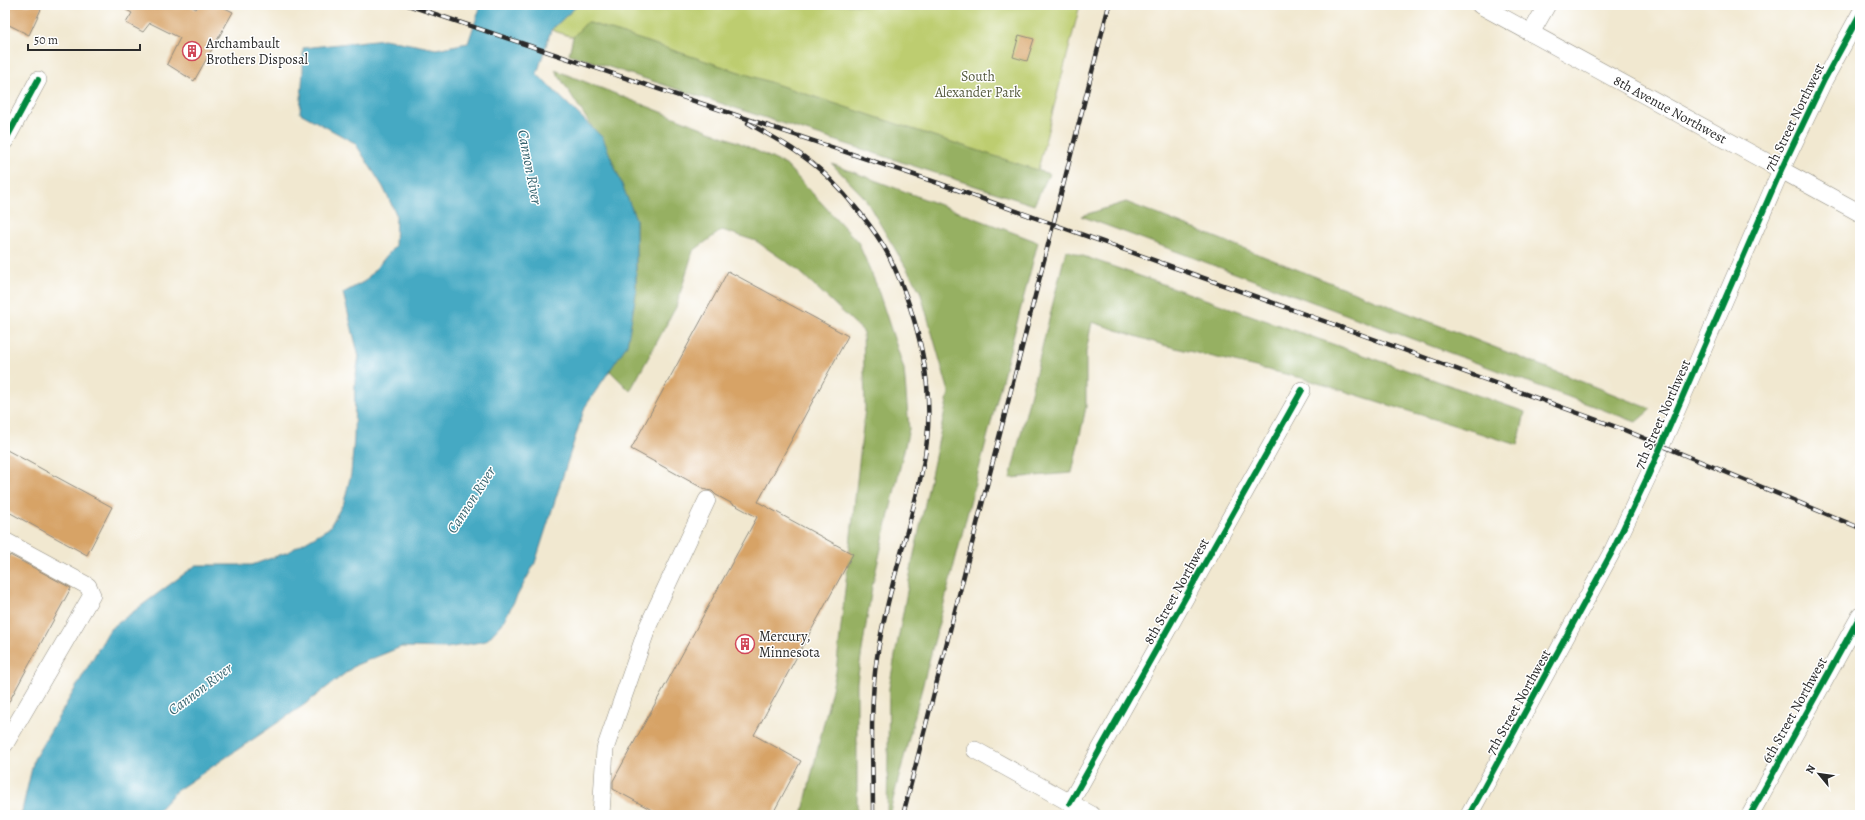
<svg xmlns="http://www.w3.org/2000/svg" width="1865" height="820" font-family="Alegreya,serif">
  <rect width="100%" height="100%" fill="#fff"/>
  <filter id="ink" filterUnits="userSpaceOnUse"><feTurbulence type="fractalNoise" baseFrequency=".025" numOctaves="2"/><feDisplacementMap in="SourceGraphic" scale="8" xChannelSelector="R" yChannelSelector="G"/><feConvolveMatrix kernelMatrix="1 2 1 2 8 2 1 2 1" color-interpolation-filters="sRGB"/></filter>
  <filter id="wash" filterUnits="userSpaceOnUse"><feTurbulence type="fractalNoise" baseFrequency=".012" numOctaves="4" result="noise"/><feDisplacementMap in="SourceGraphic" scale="16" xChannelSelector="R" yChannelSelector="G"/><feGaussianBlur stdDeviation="0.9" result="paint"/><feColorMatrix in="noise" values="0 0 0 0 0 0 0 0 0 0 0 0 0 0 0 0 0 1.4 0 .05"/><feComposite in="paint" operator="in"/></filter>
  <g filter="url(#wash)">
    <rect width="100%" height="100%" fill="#f1e8d0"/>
    <path fill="#bdcd70" stroke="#747c4e" d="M578 5H1080L1034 185 551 30Z"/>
    <path fill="#96b062" stroke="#606e46" d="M587 22 1049 174 1034 205 569 54 573 37Z
      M555 70 740 143 786 165 858 242 876 284 904 369 909 429 872 587 857 682V815H802L836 672 865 408 863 331 797 269 756 241 722 230 693 251 676 307 630 391 610 371 636 294V219L592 127Z
      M832 164 1038 242 889 815H887L889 688 913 559 949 392 920 291 864 197Z
      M1126 202 1651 409 1636 422 1081 216Z
      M1066 250 1525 412 1518 445 1302 378 1163 345 1092 322 1086 352V407L1072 473 1010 478Z"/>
    <path fill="#44a9c3" stroke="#386a77" d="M481 5H578L551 30 537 74 603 138 636 219V294L627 345 585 407 535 563 502 624 486 641 447 648 401 647 356 665 304 705 176 791 154 815H21L34 759 110 629 196 565H252L288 552 329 528 344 502 351 474 354 438 355 380 359 357 343 293 365 281 395 246 396 214 383 187 355 143 300 113 303 71V48L384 39 436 49 468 43Z"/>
    <g id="blocks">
      <path fill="#d7a366" d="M5 5H43L29 35 5 23Z
        M117 5H189L196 9 200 5H219L233 12 194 81 167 64 180 38 150 23 143 32 126 23 132 13Z
        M1019 35 1034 39 1027 61 1013 57Z
        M728 271 848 336 758 502 853 554 754 735 801 761 772 815H661L613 789V781L757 517 716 495 712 491 706 490 631 449Z
        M5 449 112 507 87 555 5 510Z
        M10 555 71 588 5 709V564Z"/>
    </g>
  </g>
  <g filter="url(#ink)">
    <use href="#blocks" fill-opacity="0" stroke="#8e8a7e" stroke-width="1"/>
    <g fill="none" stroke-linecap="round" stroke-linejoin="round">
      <defs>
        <g id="minor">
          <path id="s1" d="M1480 5 1860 213"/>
          <path d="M1531 33 1547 5"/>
          <path d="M5 141 38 80"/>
          <path d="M5 541 88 586 92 595 5 744"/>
          <path d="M975 750 1092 815"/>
          <path d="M1070 803 1302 390"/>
          <path d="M601 815 605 749 648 626 707 500"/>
          <path d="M1469 815 1613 550 1648 476 1781 170 1824 80 1860 14"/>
          <path d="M1750 815 1860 616"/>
        </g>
      </defs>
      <use href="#minor" stroke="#8e8a7e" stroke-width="18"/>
      <use href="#minor" stroke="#fff" stroke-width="17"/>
      <defs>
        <path id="rail" d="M408 5 938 183 1335 325 1622 429 1860 528
          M748 123C776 139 805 154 828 177 848 197 876 230 889 256 920 320 938 395 923 466 910 530 887 592 877 657 869 709 873 763 873 815
          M903 815 1109 5"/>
      </defs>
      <use href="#rail" stroke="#2b2b2b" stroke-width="4.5"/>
      <use href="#rail" stroke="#fff" stroke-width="3" stroke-dasharray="9" stroke-linecap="butt"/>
      <defs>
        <path id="cycleway" d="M5 141 38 80
          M1070 803 1302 390
          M1469 815 1613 550 1648 476 1781 170 1824 80 1860 14
          M1750 815 1860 616"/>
      </defs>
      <use href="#cycleway" stroke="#fff" stroke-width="8"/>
      <use href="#cycleway" stroke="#00873e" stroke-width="6"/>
    </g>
  </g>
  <defs>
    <symbol id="building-ring" viewBox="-11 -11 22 22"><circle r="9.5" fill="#fff" stroke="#d1495b" stroke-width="1.5"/><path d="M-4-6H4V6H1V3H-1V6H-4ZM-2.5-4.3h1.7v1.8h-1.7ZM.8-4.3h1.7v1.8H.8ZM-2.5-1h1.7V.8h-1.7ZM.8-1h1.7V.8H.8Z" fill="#d1495b"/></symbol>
  </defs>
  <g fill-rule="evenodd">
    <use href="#building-ring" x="181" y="40" width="22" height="22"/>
    <use href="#building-ring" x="734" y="633" width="22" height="22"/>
  </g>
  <g text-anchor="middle" stroke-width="3" stroke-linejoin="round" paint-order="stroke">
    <g font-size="14" fill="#2b2b2b" stroke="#fff" text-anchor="start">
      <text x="206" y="48">Archambault<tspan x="206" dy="16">Brothers Disposal</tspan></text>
      <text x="759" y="641">Mercury,<tspan x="759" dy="16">Minnesota</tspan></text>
    </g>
    <g font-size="14" fill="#575c40" stroke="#fff">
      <text x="978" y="81">South<tspan x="978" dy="16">Alexander Park</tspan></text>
    </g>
    <g font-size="14" fill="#2b2b2b" stroke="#fff">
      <text dy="5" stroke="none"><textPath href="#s1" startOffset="217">8th Avenue Northwest</textPath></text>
      <text transform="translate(1794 117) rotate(-64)" y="5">7th Street Northwest</text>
      <text transform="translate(1662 414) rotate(-66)" y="5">7th Street Northwest</text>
      <text transform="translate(1176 591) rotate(-61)" y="5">8th Street Northwest</text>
      <text transform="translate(1518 702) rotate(-61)" y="5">7th Street Northwest</text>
      <text transform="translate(1794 710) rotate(-61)" y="5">6th Street Northwest</text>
    </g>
    <g font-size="15" font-style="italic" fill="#36646f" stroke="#fff">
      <text transform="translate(530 167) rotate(79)" y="5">Cannon River</text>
      <text transform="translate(471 500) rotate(-57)" y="5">Cannon River</text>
      <text transform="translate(200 689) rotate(-37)" y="5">Cannon River</text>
    </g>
  </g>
  <rect width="1865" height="820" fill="none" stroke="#fff" stroke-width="20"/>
  <g transform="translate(1819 774) rotate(299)" stroke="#ffffff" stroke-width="3" paint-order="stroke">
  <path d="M0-3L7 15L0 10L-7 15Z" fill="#2b2b2b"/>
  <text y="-6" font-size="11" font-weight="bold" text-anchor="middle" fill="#2b2b2b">N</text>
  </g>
  <path d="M28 44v6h112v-6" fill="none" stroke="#2b2b2b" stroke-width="2"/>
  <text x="34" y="44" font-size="12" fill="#2b2b2b" stroke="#ffffff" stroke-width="3" paint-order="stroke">50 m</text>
</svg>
